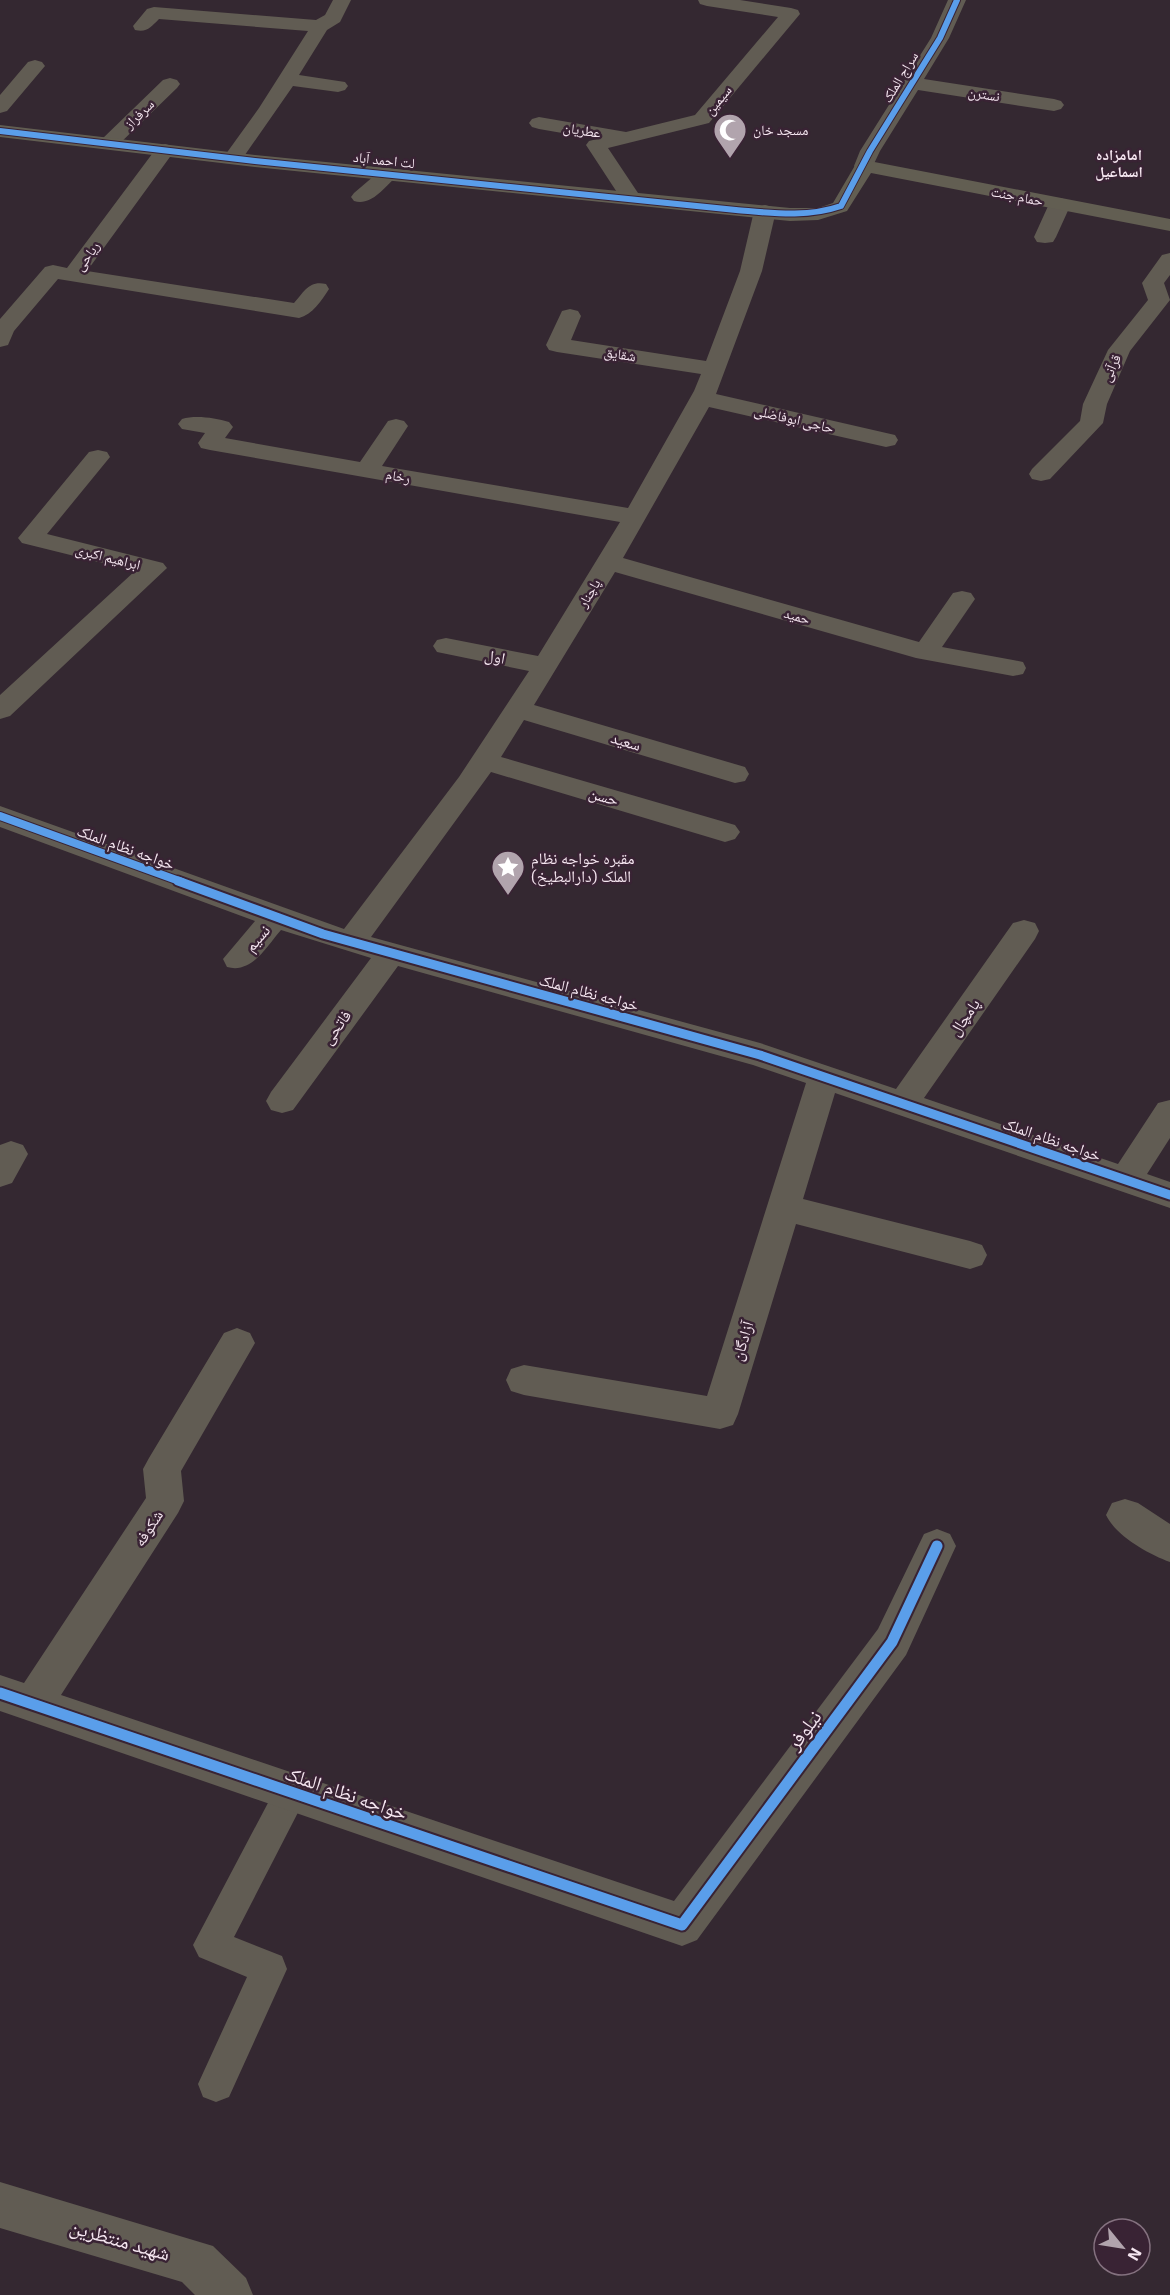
<svg xmlns="http://www.w3.org/2000/svg" width="1170" height="2295" font-family="'Exo 2','Noto Naskh Arabic',sans-serif">
  <rect width="100%" height="100%" fill="#342831"/>
  <g fill="none" stroke-linecap="round" stroke-linejoin="round">
    <path fill="#615c53" fill-rule="evenodd" d="M291 1777 303 1782 308 1793 234 1937 282 1956 287 1969 229 2097 216 2102 203 2097 198 2084 247 1977 199 1957 193 1945 279 1782Z"/>
    <path fill="#615c53" fill-rule="evenodd" d="M333 0H351L340 22 327 30 299 75 345 82 348 86 345 90 338 92 293 86 240 162 233 164 226 162 223 158 259 108 308 31 159 19C151 27 147 33 135 30L133 26 147 9 154 7 316 20 325 15Z
      M698 0H740L791 8 798 10 800 14 709 123 608 148 642 199 638 203 631 205 624 203 586 145 589 141 597 139 539 129 532 127 529 123 532 119 539 117 626 132 695 115 778 17 707 6 700 4Z
      M948 0H966L949 38 924 79 1054 99 1061 101 1064 105 1061 109 1054 111 918 90 880 151 871 170 864 172 857 170 854 166 860 151 931 38Z
      M35 60 42 62 45 66 7 111 0 113V95L28 62Z
      M170 78 177 80 180 84 177 88 115 148H101L98 144 101 140 163 80Z
      M165 144 172 146 175 150 87 271 294 303C304 292 309 280 326 284L329 289C322 300 312 315 299 318L58 279 14 331 8 345 0 347V319L45 267 53 265 67 268 158 146Z
      M388 168 395 170 398 174 395 178C383 189 371 206 354 201L351 197 354 193 381 170Z
      M1060 198 1067 200 1071 204 1056 237 1053 242 1045 243 1037 242 1034 237 1049 204 1053 200Z
      M765 205 772 207 776 211 762 271 716 394 895 435 898 440 895 445 886 447 709 407 623 558 919 642 953 593 962 591 971 593 975 599 942 647 1013 660 1023 662 1026 668 1023 674 1013 676 916 658 615 572 534 705 745 767 749 774 745 781 735 783 524 720 501 757 735 825 740 832 735 839 725 842 491 772 371 937 760 1043 896 1089 1013 923 1024 920 1035 923 1039 931 1035 939 924 1098 1118 1164 1158 1103 1170 1100V1138L1147 1174 1170 1182V1208L835 1093 803 1199 970 1241 982 1245 987 1255 982 1265 970 1269 796 1224 738 1414 733 1425 720 1429 524 1395 511 1391 506 1380 511 1369 524 1365 707 1396 806 1083 753 1065 398 966 293 1110 282 1113 271 1110 266 1101 271 1092 371 958 281 930C266 947 252 974 227 967L223 959 255 921 0 827V806L344 929 459 777 529 671 437 652 433 646 437 640 446 638 538 656 620 522 210 450 201 448 198 443 205 433 182 429 178 424 182 419C196 415 215 418 229 422L233 427 225 438 360 462 388 421 396 419 404 421 408 426 382 466 628 508 694 391 701 374 557 352 549 350 546 345 562 311 570 309 578 311 581 316 571 340 706 361 740 271 754 211 758 207Z
      M1170 253V275L1164 283 1170 300 1130 351 1107 404 1103 423 1050 479 1041 481 1032 479 1029 474 1032 469 1080 421 1083 404 1108 350 1148 300 1142 283 1162 255Z
      M98 450 107 452 110 457 47 534 163 563 167 568 10 716 0 719V695L135 571 22 543 18 538 89 452Z
      M11 1141 23 1145 28 1154 12 1183 0 1187V1145Z
      M237 1328 250 1333 255 1343 181 1471 184 1501 178 1513 61 1695 674 1901 878 1629 924 1534 937 1529 950 1534 956 1546 906 1655 697 1940 682 1946 0 1711V1675L24 1683 146 1498 143 1469 149 1458 224 1333Z
      M1125 1499 1138 1503 1170 1524V1562C1148 1554 1116 1536 1106 1515L1112 1503Z
      M0 2182 213 2246 246 2278 253 2295H195L182 2282 0 2228Z"/>
    <path fill="#625e52" fill-rule="evenodd" d="M0 125 255 155 790 208H818L833 203 857 162 864 160 1170 219V231L871 173 847 211 818 220 790 221 255 167 0 137Z"/>
    <defs>
      <path id="cycleway-far3" d="M0 131 255 161 736 210C772 213 806 218 841 206L870 151 940 38 957 0"/>
      <path id="cycleway-far2" d="M0 816 182 882"/>
      <path id="cycleway-far1" d="M178 881 323 934 760 1055 1170 1195"/>
      <path id="cycleway" d="M0 1693 682 1925 892 1642 937 1546"/>
    </defs>
    <use href="#cycleway-far3" stroke="#392334" stroke-width="8"/>
    <use href="#cycleway-far2" stroke="#392334" stroke-width="10"/>
    <use href="#cycleway-far1" stroke="#392334" stroke-width="13"/>
    <use href="#cycleway" stroke="#392334" stroke-width="15"/>
    <use href="#cycleway-far3" stroke="#5a9eea" stroke-width="6"/>
    <use href="#cycleway-far2" stroke="#5a9eea" stroke-width="8"/>
    <use href="#cycleway-far1" stroke="#5a9eea" stroke-width="9"/>
    <use href="#cycleway" stroke="#5a9eea" stroke-width="11"/>
  </g>
  <defs>
    <symbol id="mosque-pin" viewBox="-11 -11 22 30"><path d="M0 17L-7.5 6A9.5 9.5 0 1 1 7.5 6Z" fill="#b1a4ad" stroke="#392334"/><path d="M3.5-4.9A6 6 0 1 0 3.5 4.9A5 5 0 1 1 3.5-4.9Z" fill="#fff"/></symbol>
    <symbol id="sight-pin" viewBox="-11 -11 22 30"><path d="M0 17L-7.5 6A9.5 9.5 0 1 1 7.5 6Z" fill="#b1a4ad" stroke="#392334"/><path d="M0-6L1.8-2.2L6-1.7L2.9 1.2L3.7 5.4L0 3.3L-3.7 5.4L-2.9 1.2L-6-1.7L-1.8-2.2Z" fill="#fff"/></symbol>
  </defs>
  <g fill-rule="evenodd">
    <use href="#mosque-pin" x="711" y="111" width="38" height="52"/>
    <use href="#sight-pin" x="489" y="848" width="38" height="52"/>
  </g>
  <g text-anchor="middle" stroke-width="5" stroke-linejoin="round" paint-order="stroke">
    <g font-size="14" fill="#f5e6f0" stroke="#392334">
      <text transform="translate(900 77) rotate(-59)" y="5">سراج الملک</text>
      <text transform="translate(984 94) rotate(9)" y="5">نسترن</text>
      <text transform="translate(718 100) rotate(-50)" y="5">سیمین</text>
      <text transform="translate(139 114) rotate(-44)" y="5">سرفراز</text>
      <text transform="translate(582 130) rotate(9)" y="5">عطریان</text>
      <text transform="translate(384 160) rotate(6)" y="5">لت احمد آباد</text>
      <text transform="translate(1017 196) rotate(11)" y="5">حمام جنت</text>
      <text transform="translate(87 256) rotate(-54)" y="5">ریاحی</text>
      <text transform="translate(620 354) rotate(9)" y="5">شقایق</text>
      <text transform="translate(1111 368) rotate(-66)" y="5">قرآنی</text>
      <text transform="translate(794 419) rotate(13)" y="5">حاجی ابوفاضلی</text>
      <text transform="translate(398 476) rotate(10)" y="5">رخام</text>
      <text transform="translate(108 557) rotate(14)" y="5">ابراهیم اکبری</text>
      <text transform="translate(589 593) rotate(-59)" y="5">پاچنار</text>
      <text transform="translate(797 616) rotate(16)" y="5">حمید</text>
    </g>
    <g font-size="14" fill="#f5e6f0" stroke="#392334" text-anchor="start">
      <text x="753" y="135">مسجد خان</text>
    </g>
    <g font-size="15" font-weight="bold" fill="#f5e6f0" stroke="#392334">
      <text x="1119" y="160">امامزاده<tspan x="1119" dy="17">اسماعیل</tspan></text>
    </g>
    <g font-size="16" fill="#f5e6f0" stroke="#392334">
      <text transform="translate(495 656) rotate(11)" y="6">اول</text>
      <text transform="translate(626 741) rotate(17)" y="6">سعید</text>
      <text transform="translate(604 796) rotate(16)" y="6">حسن</text>
      <text transform="translate(126 847) rotate(20)" y="6">خواجه نظام الملک</text>
      <text transform="translate(257 938) rotate(-49)" y="6">نسیم</text>
      <text transform="translate(589 992) rotate(15)" y="6">خواجه نظام الملک</text>
      <text transform="translate(964 1017) rotate(-55)" y="6">پامچال</text>
      <text transform="translate(336 1027) rotate(-54)" y="6">فاتحی</text>
      <text transform="translate(1052 1139) rotate(19)" y="6">خواجه نظام الملک</text>
      <text transform="translate(742 1341) rotate(-73)" y="6">آزادگان</text>
      <text transform="translate(148 1528) rotate(-57)" y="6">شکوفه</text>
    </g>
    <g font-size="16" fill="#f5e6f0" stroke="#392334" text-anchor="start">
      <text x="531" y="864">مقبره خواجه نظام<tspan x="531" dy="18">الملک (دارالبطیخ)</tspan></text>
    </g>
    <g font-size="20" fill="#f5e6f0" stroke="#392334">
      <text transform="translate(804 1730) rotate(-53)" y="7">نیلوفر</text>
      <text transform="translate(346 1793) rotate(19)" y="7">خواجه نظام الملک</text>
      <text transform="translate(120 2240) rotate(16)" y="7">شهید منتظرین</text>
    </g>
  </g>
  <g transform="translate(1122 2247) rotate(120)"><circle r="28" fill="#392334" stroke="#84717f" stroke-width="1.5"/>
  <path d="M0-4.5L10 22L0 15L-10 22Z" fill="#b1a4ad"/>
  <text y="-9" font-size="16" font-weight="bold" text-anchor="middle" fill="#f5e6f0">N</text>
  </g>
</svg>
